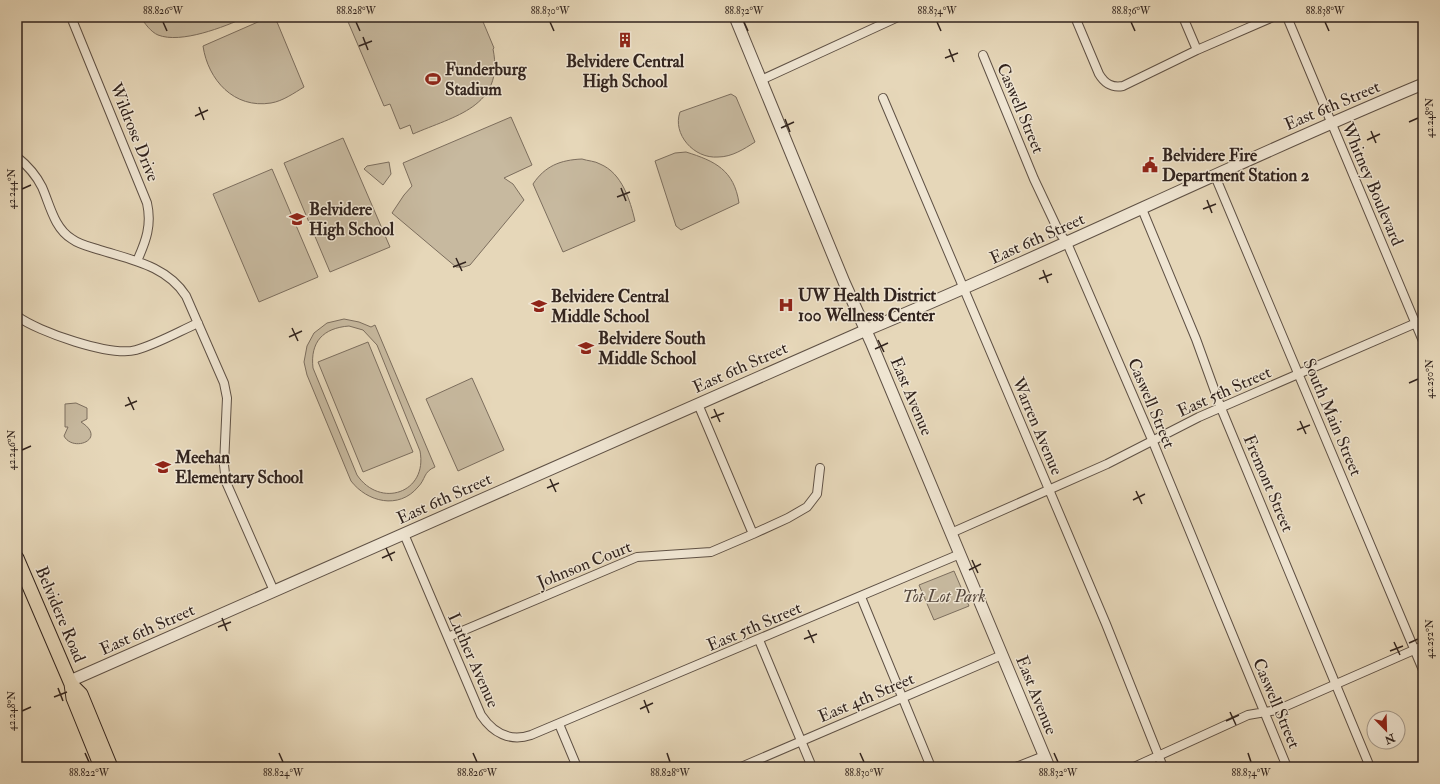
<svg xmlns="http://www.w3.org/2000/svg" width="1440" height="784" font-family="'IM FELL Double Pica',serif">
  <rect width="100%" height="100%" fill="#e6d7b9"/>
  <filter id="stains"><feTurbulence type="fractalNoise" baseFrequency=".005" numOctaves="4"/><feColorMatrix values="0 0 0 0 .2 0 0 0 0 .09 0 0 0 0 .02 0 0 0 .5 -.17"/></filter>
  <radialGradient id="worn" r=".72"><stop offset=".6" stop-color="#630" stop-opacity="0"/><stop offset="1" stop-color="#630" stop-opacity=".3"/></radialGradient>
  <path fill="#c7b99f" stroke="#7c6e5e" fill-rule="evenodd" d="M141 17H246C224 27 181 44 158 35 151 32 144 23 141 17Z
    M346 17H481L494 48 493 49C505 107 454 116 413 134L410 125 400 129 390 104 384 106Z
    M267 18 277 22 304 87C294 93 283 101 271 103 234 109 208 80 203 46Z
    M731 94 736 97 755 142C744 149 732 157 718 157 694 159 672 134 680 112Z
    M511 117 532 165 504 178 513 184 524 200 470 265 464 267H456L392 213 404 195 412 186 403 163Z
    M343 138 390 247 330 272 284 163Z
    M686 152C715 161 734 170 739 203L681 230 676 226 655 161 675 153Z
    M582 159C588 161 595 161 600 164 622 173 630 200 635 221L563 252 533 184C545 166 560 160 582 159Z
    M389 162 391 174 383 185 364 169 367 166Z
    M272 169 318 277 259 302 213 194Z
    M344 319 359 322 371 327 375 325 435 467C423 472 426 479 418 487 399 510 367 502 351 481L307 375 304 362 307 346 314 333 327 323ZM349 326 363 330 377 345 420 451C428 493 380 509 357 475L313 368C310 342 323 328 349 326Z
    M368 342 413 452 363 472 318 362Z
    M472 378 504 450 458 471 426 399Z
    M76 403 87 408V419L81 422C108 439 73 453 64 436L68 427H65V404Z
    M954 571 969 606 934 620 919 585Z"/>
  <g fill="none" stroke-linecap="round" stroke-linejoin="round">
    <defs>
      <path id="minor" d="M71 17 147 203C152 225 146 241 137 261
        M1075 17 1099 74C1105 84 1112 88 1123 86L1197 50 1273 17
        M1183 17 1197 50
        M1287 17 1423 341
        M983 55 1034 179 1059 232 1067 243 1153 442 1287 767
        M761 80 898 17
        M883 98 1106 624 1163 767
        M17 157C27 165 36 175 42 187 50 205 54 228 72 239 80 245 91 247 100 250 132 260 167 266 186 296L224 383 227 398 224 465 226 482 274 591
        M1215 176 1423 670
        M1142 209 1196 339 1221 408 1370 767
        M17 316C38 332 111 357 136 350 157 344 178 332 198 323
        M698 404 753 534
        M951 533 1107 464 1199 417 1423 320
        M404 534 481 715C493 733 510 742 531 735L960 554
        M861 597 931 767
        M448 637 637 557 711 552 753 534 788 518 807 507 817 494 820 468
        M759 640 812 767
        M559 724 577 767
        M741 767 1002 655
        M1016 767 1044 756
        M1134 767 1248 715 1277 710 1423 646"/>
      <path id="tertiary" d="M735 17 844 282 871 342 1049 767
        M70 681 864 331C1052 253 1235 162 1423 84"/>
      <path id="primary" d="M17 558 71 684 73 698 101 767
        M71 684 81 694 111 767"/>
    </defs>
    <use href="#minor" stroke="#5f5145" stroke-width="10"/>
    <use href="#tertiary" stroke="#5f5145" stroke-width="13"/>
    <use href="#primary" stroke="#32241e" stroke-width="15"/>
    <use href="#minor" stroke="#efe5d2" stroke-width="8"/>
    <use href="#tertiary" stroke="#efe5d2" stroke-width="11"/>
    <use href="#primary" stroke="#e6d7b9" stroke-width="13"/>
  </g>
  <path fill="none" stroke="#32241e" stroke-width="1.5" d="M163 22 167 31M356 22 360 31M550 22 554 31M744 22 748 31M937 22 941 31M1131 22 1135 31M1325 22 1329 31M363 37 368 50M359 46 372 41M949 49 954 62M945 58 958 53M199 107 204 120M195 116 208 110M785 119 790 132M1409 122 1418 118M781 128 794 122M1371 131 1376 143M1367 140 1380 134M621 188 626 201M22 189 31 185M617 197 630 192M1207 200 1212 213M1203 209 1216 204M456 258 462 271M453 267 466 262M1043 270 1048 283M1039 279 1052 274M292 328 298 341M289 337 302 331M878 340 884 352M875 349 888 343M1409 383 1418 379M128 397 134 410M125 406 137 401M714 409 720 422M711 418 724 413M1300 421 1306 434M1297 430 1310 425M22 450 31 446M550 479 556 492M547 488 559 483M1136 491 1142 504M1133 500 1145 494M386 548 392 561M382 558 395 552M972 560 978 573M969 570 981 564M222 618 227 631M218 627 231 622M808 630 814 643M804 639 817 634M1394 642 1400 655M1409 643 1418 639M1390 651 1403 646M58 688 63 701M54 697 67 692M644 700 649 713M640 709 653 703M22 711 31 707M1230 712 1236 725M1226 721 1239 715M85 753 89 762M279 753 283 762M473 753 477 762M667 753 670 762M860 753 864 762M1054 753 1058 762M1248 753 1251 762"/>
  <defs>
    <symbol id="building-bare" viewBox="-9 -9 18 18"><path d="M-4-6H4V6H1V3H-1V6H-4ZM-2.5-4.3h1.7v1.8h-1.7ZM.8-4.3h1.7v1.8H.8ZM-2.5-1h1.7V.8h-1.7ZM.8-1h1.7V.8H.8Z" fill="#8f2418" stroke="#efe5d2" stroke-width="2.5" paint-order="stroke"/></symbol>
    <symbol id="stadium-bare" viewBox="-9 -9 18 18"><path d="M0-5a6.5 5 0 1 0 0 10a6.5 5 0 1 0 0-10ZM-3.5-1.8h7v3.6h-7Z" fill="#8f2418" stroke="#efe5d2" stroke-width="2.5" paint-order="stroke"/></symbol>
    <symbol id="civic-bare" viewBox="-9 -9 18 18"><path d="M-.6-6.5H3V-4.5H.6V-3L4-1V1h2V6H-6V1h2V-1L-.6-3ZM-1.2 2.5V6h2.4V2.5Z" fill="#8f2418" stroke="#efe5d2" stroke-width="2.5" paint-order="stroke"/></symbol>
    <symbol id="school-bare" viewBox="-9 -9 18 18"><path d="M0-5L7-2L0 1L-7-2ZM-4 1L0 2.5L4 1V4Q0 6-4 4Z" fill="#8f2418" stroke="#efe5d2" stroke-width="2.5" paint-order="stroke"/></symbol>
    <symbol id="hospital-bare" viewBox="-9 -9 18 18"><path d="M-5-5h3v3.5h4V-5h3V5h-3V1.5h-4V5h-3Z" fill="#8f2418" stroke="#efe5d2" stroke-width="2.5" paint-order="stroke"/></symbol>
  </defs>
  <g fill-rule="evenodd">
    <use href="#building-bare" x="614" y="29" width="22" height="22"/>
    <use href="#stadium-bare" x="422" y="68" width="22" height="22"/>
    <use href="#civic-bare" x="1139" y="154" width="22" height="22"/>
    <use href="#school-bare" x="286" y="208" width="22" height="22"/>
    <use href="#hospital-bare" x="775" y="294" width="22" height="22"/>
    <use href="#school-bare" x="528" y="295" width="22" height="22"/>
    <use href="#school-bare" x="575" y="337" width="22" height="22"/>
    <use href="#school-bare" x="152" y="456" width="22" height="22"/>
  </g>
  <g text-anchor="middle" stroke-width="3" stroke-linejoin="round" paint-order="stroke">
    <g font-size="17" font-weight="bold" fill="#32241e" stroke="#efe5d2" text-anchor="start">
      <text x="625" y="67" text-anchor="middle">Belvidere Central<tspan x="625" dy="20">High School</tspan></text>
      <text x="445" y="75">Funderburg<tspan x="445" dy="20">Stadium</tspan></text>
      <text x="1162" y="161">Belvidere Fire<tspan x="1162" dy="20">Department Station 2</tspan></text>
      <text x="309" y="215">Belvidere<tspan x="309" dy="20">High School</tspan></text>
      <text x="798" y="301">UW Health District<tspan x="798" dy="20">100 Wellness Center</tspan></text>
      <text x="551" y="302">Belvidere Central<tspan x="551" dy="20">Middle School</tspan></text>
      <text x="598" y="344">Belvidere South<tspan x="598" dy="20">Middle School</tspan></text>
      <text x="175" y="463">Meehan<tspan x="175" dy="20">Elementary School</tspan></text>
    </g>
    <g font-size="17" fill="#32241e" stroke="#efe5d2">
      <text transform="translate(1332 105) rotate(-23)" y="6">East 6th Street</text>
      <text transform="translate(1021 108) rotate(67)" y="6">Caswell Street</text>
      <text transform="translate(135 132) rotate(68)" y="6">Wildrose Drive</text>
      <text transform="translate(1373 184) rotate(67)" y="6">Whitney Boulevard</text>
      <text transform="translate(1037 238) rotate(-24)" y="6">East 6th Street</text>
      <text transform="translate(740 367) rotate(-24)" y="6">East 6th Street</text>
      <text transform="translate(1224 391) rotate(-24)" y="6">East 5th Street</text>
      <text transform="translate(912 396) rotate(67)" y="6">East Avenue</text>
      <text transform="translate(1152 403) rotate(67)" y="6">Caswell Street</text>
      <text transform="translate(1333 417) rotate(67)" y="6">South Main Street</text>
      <text transform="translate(1038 426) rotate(67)" y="6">Warren Avenue</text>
      <text transform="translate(1269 483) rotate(67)" y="6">Fremont Street</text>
      <text transform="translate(444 498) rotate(-24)" y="6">East 6th Street</text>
      <text transform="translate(584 564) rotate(-22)" y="6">Johnson Court</text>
      <text transform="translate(61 614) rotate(67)" y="6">Belvidere Road</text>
      <text transform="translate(754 626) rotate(-23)" y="6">East 5th Street</text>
      <text transform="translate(147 629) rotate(-24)" y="6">East 6th Street</text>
      <text transform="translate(474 660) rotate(66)" y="6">Luther Avenue</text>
      <text transform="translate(1037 695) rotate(68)" y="6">East Avenue</text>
      <text transform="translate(866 697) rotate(-23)" y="6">East 4th Street</text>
      <text transform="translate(1277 703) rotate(67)" y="6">Caswell Street</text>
    </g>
    <g font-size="17" font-style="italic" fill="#57493e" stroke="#efe5d2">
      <text x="944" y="602">Tot Lot Park</text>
    </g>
  </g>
  <rect width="1440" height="784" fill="none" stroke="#e6d7b9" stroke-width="44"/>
  <g transform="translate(1386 730) rotate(157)"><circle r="19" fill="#efe5d2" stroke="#a3988a"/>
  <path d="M0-3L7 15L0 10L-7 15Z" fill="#8f2418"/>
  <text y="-6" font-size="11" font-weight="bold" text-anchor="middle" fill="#32241e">N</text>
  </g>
  <rect x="22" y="22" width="1396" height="740" fill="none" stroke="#32241e" stroke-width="1.5"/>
  <g font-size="10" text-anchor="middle" fill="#32241e">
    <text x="163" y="14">88.826°W</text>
    <text x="356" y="14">88.828°W</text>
    <text x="550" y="14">88.830°W</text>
    <text x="744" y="14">88.832°W</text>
    <text x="937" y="14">88.834°W</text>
    <text x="1131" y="14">88.836°W</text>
    <text x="1325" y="14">88.838°W</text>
    <text transform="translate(1429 118) rotate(-90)" y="4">42.248°N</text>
    <text transform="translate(11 189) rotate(-90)" y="4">42.244°N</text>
    <text transform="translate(1429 379) rotate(-90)" y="4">42.250°N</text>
    <text transform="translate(11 450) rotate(-90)" y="4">42.246°N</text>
    <text transform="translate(1429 639) rotate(-90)" y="4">42.252°N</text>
    <text transform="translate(11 711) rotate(-90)" y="4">42.248°N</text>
    <text x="89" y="776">88.822°W</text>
    <text x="283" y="776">88.824°W</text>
    <text x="477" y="776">88.826°W</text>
    <text x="670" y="776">88.828°W</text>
    <text x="864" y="776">88.830°W</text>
    <text x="1058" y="776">88.832°W</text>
    <text x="1251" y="776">88.834°W</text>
  </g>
  <rect width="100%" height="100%" filter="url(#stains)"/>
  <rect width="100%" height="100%" fill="url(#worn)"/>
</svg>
